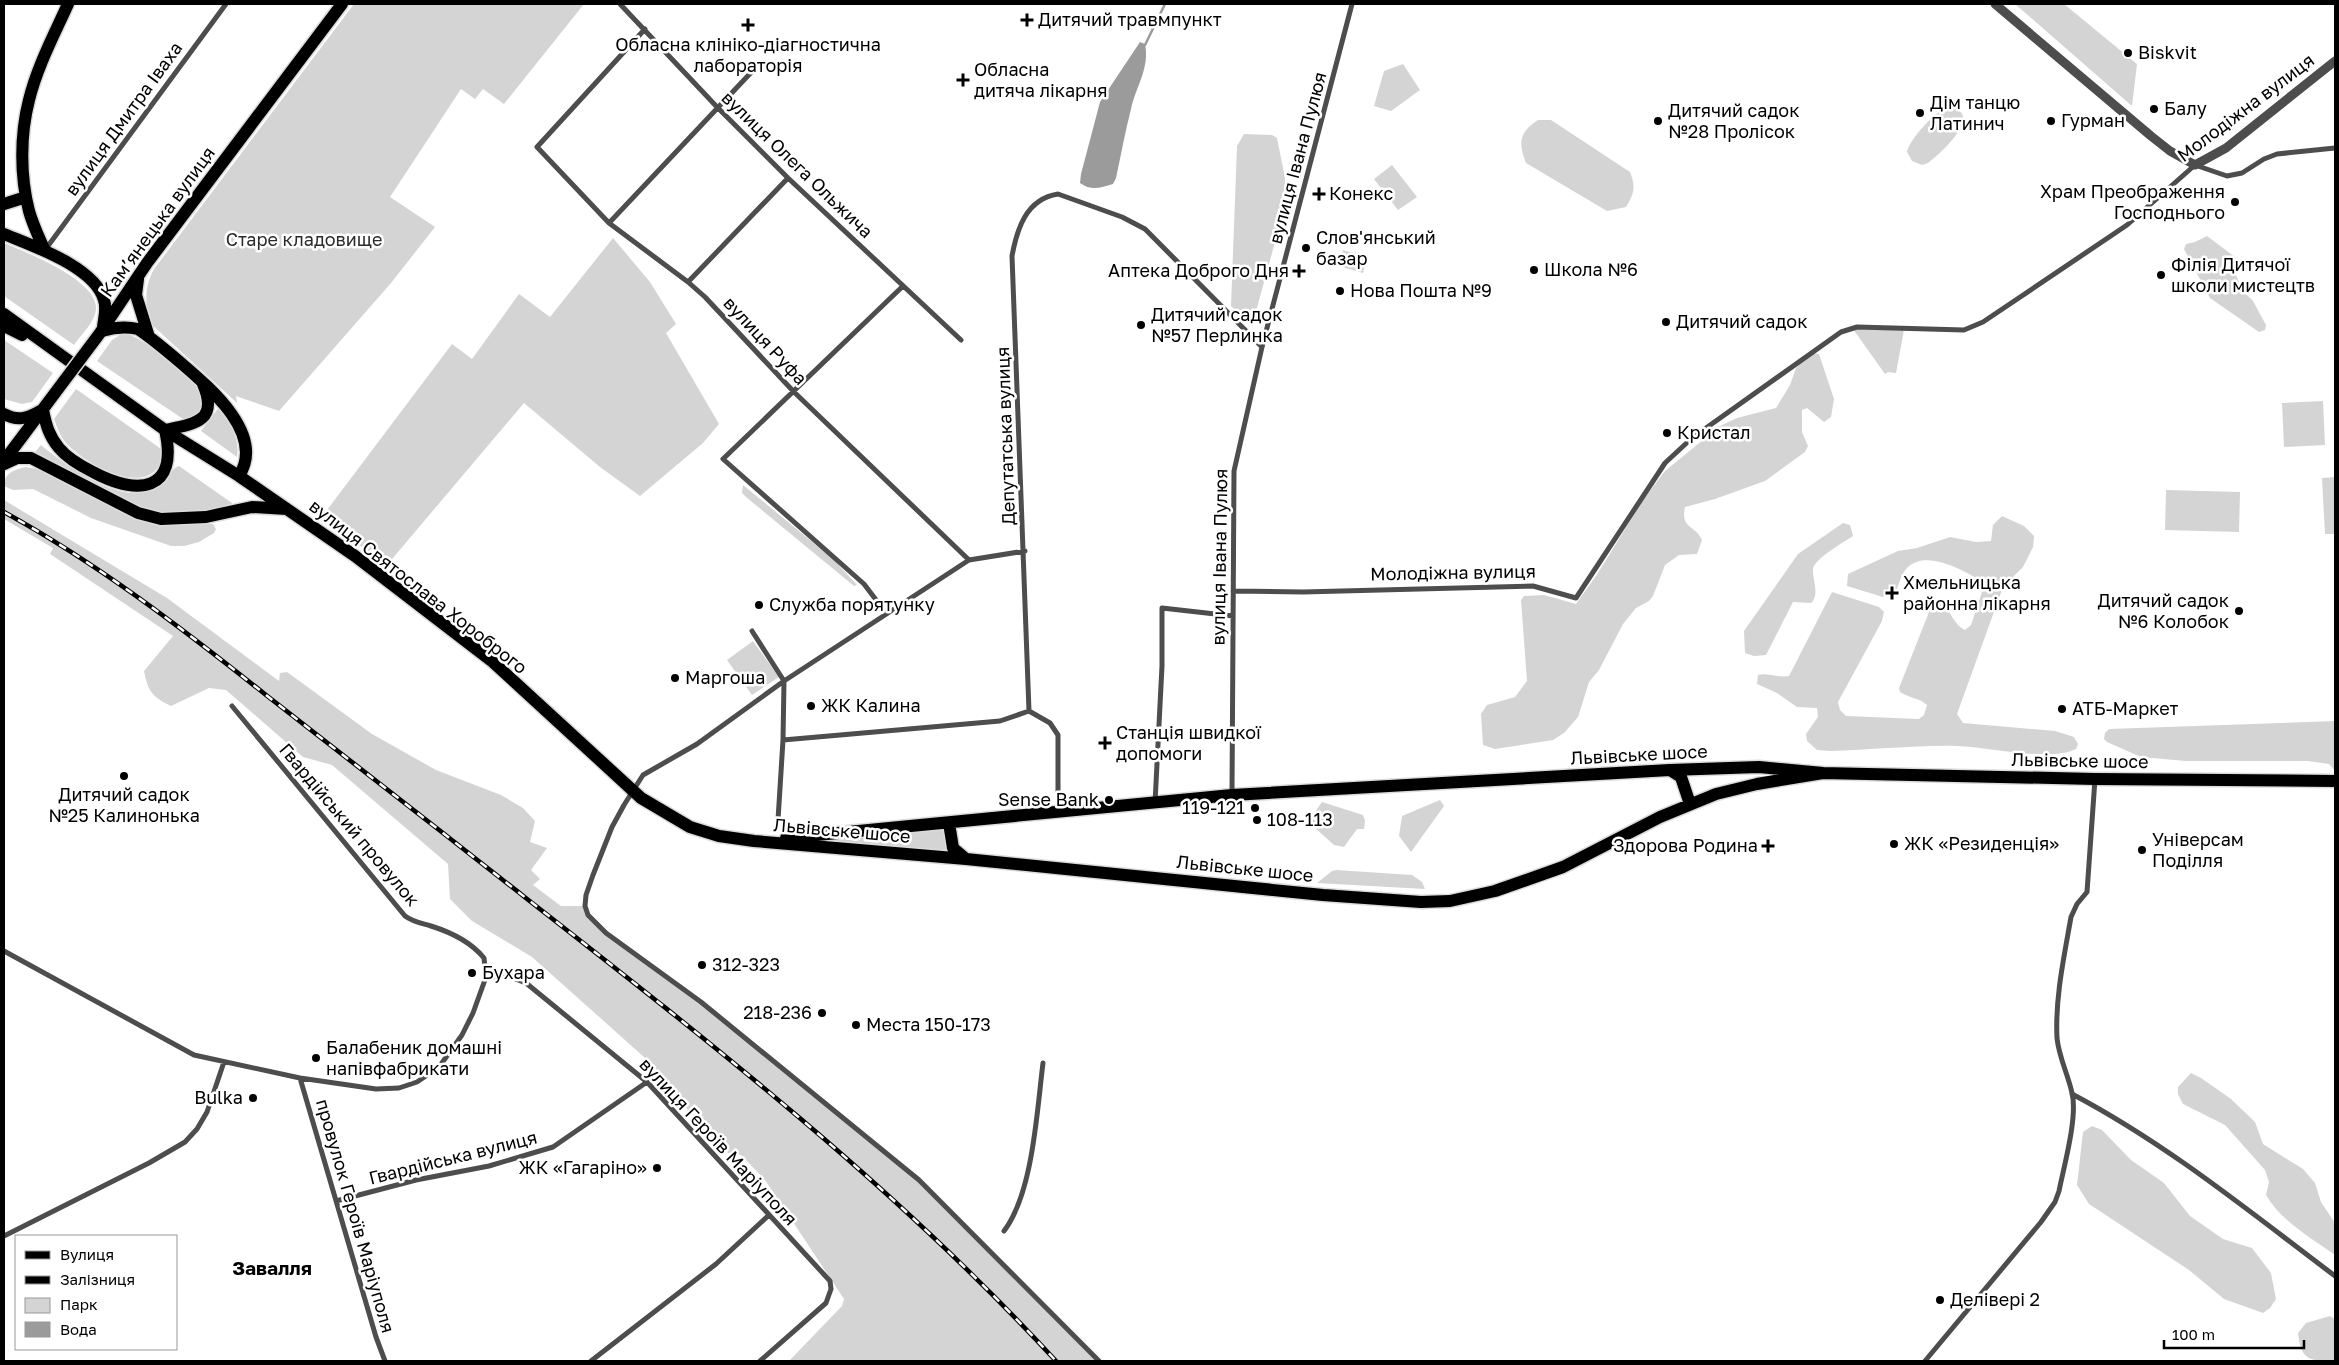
<svg xmlns="http://www.w3.org/2000/svg" width="2339" height="1365" font-family="'Golos Text',sans-serif">
  <rect width="100%" height="100%" fill="#fff"/>
  <path fill="#d4d4d4" d="M354 4H584L504 104 483 89 475 99 461 89 390 197 435 227 391 283 279 411 236 396 237 403 150 323C145 304 144 287 154 269Z
    M2015 4H2064L2137 64 2132 106Z
    M1403 64 1420 90 1391 111 1374 106 1384 71Z
    M1948 107C1987 112 1940 154 1928 163L1922 165 1912 161 1907 152C1909 140 1936 110 1948 107Z
    M1538 120H1551L1630 172C1636 187 1634 194 1626 207L1607 211 1526 163C1518 143 1519 132 1538 120Z
    M1244 134 1272 135 1277 138 1285 178 1284 209 1252 326 1231 306 1237 146Z
    M1392 165 1417 197 1398 210 1374 179Z
    M2207 236 2235 257 2238 263 2236 275 2240 284 2245 293 2253 301 2266 325 2265 330 2259 332 2210 298 2184 249 2186 244 2195 242Z
    M613 238 650 282 676 324 666 333 719 424 703 443 640 496 600 467 524 403 387 565 321 518 452 344 472 359 519 294 550 317Z
    M4 243C26 252 97 280 96 308 96 321 81 335 74 345L4 296Z
    M1343 250 1367 257 1363 273 1339 266Z
    M1853 329 1904 330 1896 373 1888 372 1885 374Z
    M123 333C142 335 192 378 203 394L200 414 193 418 183 419 97 361 112 340Z
    M4 340 53 373 32 402 22 404 4 399Z
    M1812 353 1819 354 1834 399 1831 417 1824 422 1807 408 1802 410V432L1808 446 1805 452 1765 481 1715 499 1685 507C1680 529 1696 525 1702 540L1697 554 1679 555 1665 565 1653 596 1649 601 1636 608 1623 624 1599 670 1589 682 1578 717 1564 733 1553 740 1495 749 1483 745 1481 714 1487 705 1515 697 1527 681 1521 600 1524 596 1544 595 1576 604 1598 573 1643 500 1665 471 1720 426 1737 418 1776 408 1790 385 1796 368Z
    M76 389 164 451C156 504 87 466 66 443 60 436 57 427 54 419Z
    M2323 401 2325 445 2284 447 2282 403Z
    M220 406C230 421 240 439 237 457L201 431Z
    M41 445C62 463 118 503 146 491 153 488 160 484 166 479 171 474 172 468 179 466L232 503 231 506C204 513 170 518 143 509L35 452Z
    M26 467 42 470 161 525C178 526 196 523 213 524L216 529 214 533 199 542 184 546H171L91 518 33 489 13 490 4 486C4 473 15 469 26 467Z
    M2335 477V534H2325L2322 478Z
    M743 485 833 559 857 585 854 586 746 497 742 493Z
    M2166 490 2240 492 2239 532 2165 530Z
    M4 500 167 598 279 681 280 673 287 672 372 734 436 770 501 795 523 808 535 821 530 842 547 848 531 870 540 879 533 885 561 906H585L596 924 701 1002 919 1180 1099 1361H789L842 1306 844 1299 793 1222 780 1209 779 1201 765 1180 741 1155 728 1153 663 1083 658 1072 644 1057 532 957 472 921 450 899 448 864 332 765 303 757 226 690 209 688 171 706C152 697 148 691 144 671L173 636 50 554 53 548 4 519Z
    M2002 516 2024 526 2034 536 2033 547 2023 567 2003 587 1957 714 1963 723 2055 731 2074 737 2078 744 2076 749C2051 762 1987 747 1958 746 1916 745 1873 750 1830 751L1817 750 1807 741 1806 734 1818 717 1817 708 1797 707 1777 693 1757 684 1758 675C1767 672 1777 678 1789 676L1832 592 1879 607 1884 612 1882 621 1838 702 1840 710 1846 716 1919 719 1924 715 1927 705C1920 698 1909 698 1900 692L1899 688 1931 607 1937 603C1952 608 1952 624 1965 630L1971 625 1985 583C1965 572 1929 549 1908 567 1902 572 1899 584 1896 591L1883 597 1847 586 1848 574 1898 551 1917 548 1950 537 1976 542 1991 541 1993 525Z
    M1843 523 1850 525 1853 536C1844 542 1814 559 1813 569 1812 579 1819 590 1813 601L1811 603 1793 602 1766 655 1754 656 1745 653 1744 631 1798 554Z
    M753 641 779 677 752 695 727 660Z
    M2335 721V771L2329 764 2308 761H2186L2141 757 2107 742 2104 739 2105 733 2109 729Z
    M1440 800 1444 806 1411 852 1399 836 1402 816Z
    M1322 802 1363 815 1365 821 1364 829H1357L1344 847 1334 845 1314 827 1312 816Z
    M949 823 958 854 754 841Z
    M1336 870 1412 875 1422 882 1425 889 1317 883 1332 871Z
    M2191 1073 2201 1078 2231 1099 2255 1122 2263 1144 2303 1169 2315 1183 2321 1202 2335 1223V1255C2311 1238 2281 1221 2266 1195L2269 1182 2265 1170 2225 1125 2183 1104 2178 1094V1087Z
    M2092 1126 2102 1130 2131 1160 2164 1183 2190 1216 2223 1239 2252 1248 2271 1273 2276 1299 2270 1308 2263 1313 2224 1299 2189 1270 2089 1204 2077 1185 2083 1132Z
    M2330 1316 2335 1319V1361C2310 1361 2301 1361 2298 1333L2306 1323Z"/>
  <path fill="#9b9b9b" d="M1140 42 1145 44C1150 68 1136 86 1131 109 1125 132 1121 155 1116 178L1113 184C1100 188 1091 191 1080 183L1081 174 1100 102Z"/>
  <g fill="none" stroke-linecap="round" stroke-linejoin="round">
    <path stroke="#9b9b9b" stroke-width="2.5" d="M1145 45 1165 4"/>
    <defs>
      <path id="primary" d="M4 204 26 197
        M4 234C33 246 95 267 104 300 107 309 104 318 103 327
        M45 251C39 238 33 225 29 211 20 176 20 135 29 100 37 67 54 35 68 4
        M138 279 136 295 149 337
        M4 314 165 430 239 476 355 556 493 662 641 798 690 827 719 836 754 841 966 859 1323 895 1421 902 1450 901 1495 891 1563 867 1660 817 1716 794 1757 784 1823 773
        M4 326 22 335
        M102 331C115 327 125 326 138 329 153 339 167 351 181 363 209 387 266 434 239 476
        M100 333 147 263 342 4
        M43 410C46 425 49 436 59 448 68 459 81 466 93 472 138 496 179 492 165 430
        M4 414C17 421 27 419 40 411
        M165 430C195 424 219 421 203 384
        M4 461 46 405
        M4 464 17 458H31L138 513 161 519 206 517 252 507 287 509
        M1670 770 1681 777 1690 804
        M949 823 953 848 966 859
        M786 838 1232 795 1670 770 1759 767 1823 773 2095 779 2335 781"/>
    </defs>
    <use href="#primary" stroke="#dbdbdb" stroke-width="15"/>
    <path stroke="#4d4d4d" stroke-width="5" d="M620 4 717 107 788 178 961 340
      M645 29 537 147 609 223 688 282 705 297 794 392 969 560
      M609 223 760 63
      M45 250 226 4
      M688 282 788 178
      M1025 551 969 560 784 681 697 744 643 775 624 805 612 827 593 875 586 895 585 906 588 915 606 933 701 1002 919 1180 1099 1361
      M1233 591 1303 592 1533 586 1576 598 1665 463 1692 438 1841 332 1857 327 1964 330 1983 322 2127 225 2195 165 2227 176 2242 173 2264 159 2277 154 2335 148
      M886 613 864 584 723 459 903 286
      M752 631 784 681 783 740 778 820
      M1029 711 1050 723 1058 735V811
      M783 740 1000 721 1029 711 1012 256C1017 229 1026 199 1058 194L1122 217 1145 229 1262 347
      M1232 793 1234 471 1262 347 1352 4
      M1155 803 1162 666V608L1233 616
      M4 951 194 1055 300 1078 376 1089 399 1088 417 1082 439 1067 462 1035 473 1013 486 977 484 958C471 942 450 932 431 926 421 923 413 922 405 916L232 706
      M486 977H510L526 983 647 1082 830 1281 831 1289 826 1303 760 1361
      M300 1078 376 1337 385 1361
      M2072 1094C2167 1144 2250 1212 2335 1276
      M336 1201 416 1180 489 1166 553 1147 647 1082
      M1004 1231C1033 1193 1037 1110 1043 1063
      M4 1236 149 1163 185 1142 197 1129 207 1112 224 1062
      M591 1361 716 1264 769 1215
      M1925 1361 2041 1222 2055 1202 2059 1191C2064 1166 2078 1116 2072 1093 2068 1074 2059 1058 2057 1038 2055 998 2064 957 2071 917L2077 904 2087 892 2095 779"/>
    <path stroke="#4d4d4d" stroke-width="9" d="M1995 4 2151 136 2170 151 2195 165 2226 148 2335 61"/>
    <use href="#primary" stroke="#000" stroke-width="12"/>
    <defs>
      <path id="rail" d="M4 512C97 563 183 629 266 695 325 741 384 787 443 833 655 1000 873 1162 1056 1361"/>
    </defs>
    <use href="#rail" stroke="#000" stroke-width="4.5"/>
    <use href="#rail" stroke="#fff" stroke-width="2.5" stroke-dasharray="8" stroke-linecap="butt"/>
    <defs>
      <path id="primary-bridge" d="M46 405 100 333"/>
    </defs>
    <use href="#primary-bridge" stroke="#dbdbdb" stroke-width="15" stroke-linecap="butt"/>
    <use href="#primary-bridge" stroke="#000" stroke-width="12"/>
  </g>
  <g fill="#000" stroke="#fff" stroke-width="2">
    <path d="M1024.5 12.5h5v5h5v5h-5v5h-5v-5h-5v-5h5z"/>
    <path d="M745.5 17.5h5v5h5v5h-5v5h-5v-5h-5v-5h5z"/>
    <circle cx="2128" cy="53" r="5"/>
    <path d="M960.5 72.5h5v5h5v5h-5v5h-5v-5h-5v-5h5z"/>
    <circle cx="2154" cy="109" r="5"/>
    <circle cx="1920" cy="113" r="5"/>
    <circle cx="1658" cy="121" r="5"/>
    <circle cx="2051" cy="121" r="5"/>
    <path d="M1316.5 186.5h5v5h5v5h-5v5h-5v-5h-5v-5h5z"/>
    <circle cx="2235" cy="202" r="5"/>
    <circle cx="1306" cy="248" r="5"/>
    <circle cx="1534" cy="270" r="5"/>
    <path d="M1296.5 263.5h5v5h5v5h-5v5h-5v-5h-5v-5h5z"/>
    <circle cx="2161" cy="275" r="5"/>
    <circle cx="1340" cy="291" r="5"/>
    <circle cx="1666" cy="322" r="5"/>
    <circle cx="1141" cy="325" r="5"/>
    <circle cx="1667" cy="433" r="5"/>
    <path d="M1889.5 585.5h5v5h5v5h-5v5h-5v-5h-5v-5h5z"/>
    <circle cx="759" cy="605" r="5"/>
    <circle cx="2239" cy="611" r="5"/>
    <circle cx="675" cy="678" r="5"/>
    <circle cx="811" cy="706" r="5"/>
    <circle cx="2062" cy="709" r="5"/>
    <path d="M1102.5 735.5h5v5h5v5h-5v5h-5v-5h-5v-5h5z"/>
    <circle cx="124" cy="776" r="5"/>
    <circle cx="1109" cy="800" r="5"/>
    <circle cx="1255" cy="808" r="5"/>
    <circle cx="1257" cy="820" r="5"/>
    <circle cx="1894" cy="844" r="5"/>
    <path d="M1765.5 838.5h5v5h5v5h-5v5h-5v-5h-5v-5h5z"/>
    <circle cx="2142" cy="850" r="5"/>
    <circle cx="702" cy="965" r="5"/>
    <circle cx="472" cy="973" r="5"/>
    <circle cx="822" cy="1013" r="5"/>
    <circle cx="856" cy="1025" r="5"/>
    <circle cx="316" cy="1058" r="5"/>
    <circle cx="253" cy="1098" r="5"/>
    <circle cx="657" cy="1168" r="5"/>
    <circle cx="1940" cy="1300" r="5"/>
  </g>
  <g text-anchor="middle" stroke-width="5" stroke-linejoin="round" paint-order="stroke">
    <g font-size="18" fill="#000" stroke="#fff" text-anchor="start">
      <text x="1038" y="26">Дитячий травмпункт</text>
      <text x="748" y="51" text-anchor="middle">Обласна клініко-діагностична<tspan x="748" dy="21">лабораторія</tspan></text>
      <text x="2138" y="59">Biskvit</text>
      <text x="974" y="76">Обласна<tspan x="974" dy="21">дитяча лікарня</tspan></text>
      <text x="1930" y="109">Дім танцю<tspan x="1930" dy="21">Латинич</tspan></text>
      <text x="2164" y="115">Балу</text>
      <text x="1668" y="117">Дитячий садок<tspan x="1668" dy="21">№28 Пролісок</tspan></text>
      <text x="2061" y="127">Гурман</text>
      <text x="2225" y="198" text-anchor="end">Храм Преображення<tspan x="2225" dy="21">Господнього</tspan></text>
      <text x="1329" y="200">Конекс</text>
      <text x="1316" y="244">Слов'янський<tspan x="1316" dy="21">базар</tspan></text>
      <text x="2171" y="271">Філія Дитячої<tspan x="2171" dy="21">школи мистецтв</tspan></text>
      <text x="1544" y="276">Школа №6</text>
      <text x="1289" y="277" text-anchor="end">Аптека Доброго Дня</text>
      <text x="1350" y="297">Нова Пошта №9</text>
      <text x="1151" y="321">Дитячий садок<tspan x="1151" dy="21">№57 Перлинка</tspan></text>
      <text x="1676" y="328">Дитячий садок</text>
      <text x="1677" y="439">Кристал</text>
      <text x="1903" y="589">Хмельницька<tspan x="1903" dy="21">районна лікарня</tspan></text>
      <text x="2229" y="607" text-anchor="end">Дитячий садок<tspan x="2229" dy="21">№6 Колобок</tspan></text>
      <text x="769" y="611">Служба порятунку</text>
      <text x="685" y="684">Маргоша</text>
      <text x="821" y="712">ЖК Калина</text>
      <text x="2072" y="715">АТБ-Маркет</text>
      <text x="1116" y="739">Станція швидкої<tspan x="1116" dy="21">допомоги</tspan></text>
      <text x="124" y="801" text-anchor="middle">Дитячий садок<tspan x="124" dy="21">№25 Калинонька</tspan></text>
      <text x="1099" y="806" text-anchor="end">Sense Bank</text>
      <text x="1245" y="814" text-anchor="end">119-121</text>
      <text x="1267" y="826">108-113</text>
      <text x="2152" y="846">Універсам<tspan x="2152" dy="21">Поділля</tspan></text>
      <text x="1904" y="850">ЖК «Резиденція»</text>
      <text x="1758" y="852" text-anchor="end">Здорова Родина</text>
      <text x="712" y="971">312-323</text>
      <text x="482" y="979">Бухара</text>
      <text x="812" y="1019" text-anchor="end">218-236</text>
      <text x="866" y="1031">Места 150-173</text>
      <text x="326" y="1054">Балабеник домашні<tspan x="326" dy="21">напівфабрикати</tspan></text>
      <text x="243" y="1104" text-anchor="end">Bulka</text>
      <text x="647" y="1174" text-anchor="end">ЖК «Гагаріно»</text>
      <text x="1950" y="1306">Делівері 2</text>
    </g>
    <g font-size="18" fill="#000" stroke="#fff">
      <text transform="translate(2246 108) rotate(-37)" y="6">Молодіжна вулиця</text>
      <text transform="translate(124 119) rotate(-54)" y="6">вулиця Дмитра Іваха</text>
      <text transform="translate(1298 158) rotate(-75)" y="6">вулиця Івана Пулюя</text>
      <text transform="translate(797 165) rotate(44)" y="6">вулиця Олега Ольжича</text>
      <text transform="translate(158 222) rotate(-54)" y="6">Камʼянецька вулиця</text>
      <text transform="translate(765 341) rotate(47)" y="6">вулиця Руфа</text>
      <text transform="translate(1006 436) rotate(-92)" y="6">Депутатська вулиця</text>
      <text transform="translate(1220 557) rotate(-89)" y="6">вулиця Івана Пулюя</text>
      <text transform="translate(1453 573) rotate(-1)" y="6">Молодіжна вулиця</text>
      <text transform="translate(418 587) rotate(38)" y="6">вулиця Святослава Хороброго</text>
      <text transform="translate(1639 755) rotate(-3)" y="6">Львівське шосе</text>
      <text transform="translate(2080 761) rotate(1)" y="6">Львівське шосе</text>
      <text transform="translate(349 825) rotate(50)" y="6">Гвардійський провулок</text>
      <text transform="translate(842 831) rotate(5)" y="6">Львівське шосе</text>
      <text transform="translate(1245 869) rotate(6)" y="6">Львівське шосе</text>
      <text transform="translate(718 1142) rotate(47)" y="6">вулиця Героїв Маріуполя</text>
      <text transform="translate(453 1158) rotate(-14)" y="6">Гвардійська вулиця</text>
      <text transform="translate(355 1216) rotate(74)" y="6">провулок Героїв Маріуполя</text>
    </g>
    <g font-size="18" fill="#2b2b2b" stroke="#fff">
      <text x="304" y="246">Старе кладовище</text>
    </g>
    <g font-size="19" font-weight="bold" fill="#000" stroke="#fff">
      <text x="272" y="1275">Завалля</text>
    </g>
  </g>
  <rect width="2339" height="1365" fill="none" stroke="#000000" stroke-width="10"/>
  <rect x="15" y="1235" width="162" height="115" fill="#ffffff" stroke="#999999"/>
  <rect x="25" y="1251" width="25" height="8" fill="#000000" stroke="#999999"/>
  <text x="60" y="1260" font-size="15" fill="#000000">Вулиця</text>
  <rect x="25" y="1276" width="25" height="8" fill="#000000" stroke="#999999"/>
  <text x="60" y="1285" font-size="15" fill="#000000">Залізниця</text>
  <rect x="25" y="1298" width="25" height="15" fill="#d4d4d4" stroke="#999999"/>
  <text x="60" y="1310" font-size="15" fill="#000000">Парк</text>
  <rect x="25" y="1322" width="25" height="15" fill="#9b9b9b" stroke="#999999"/>
  <text x="60" y="1335" font-size="15" fill="#000000">Вода</text>
  <path d="M2164 1340v8h140v-8" fill="none" stroke="#000000" stroke-width="2.5"/>
  <text x="2172" y="1340" font-size="15" fill="#000000" stroke="#ffffff" stroke-width="4" paint-order="stroke">100 m</text>
</svg>
